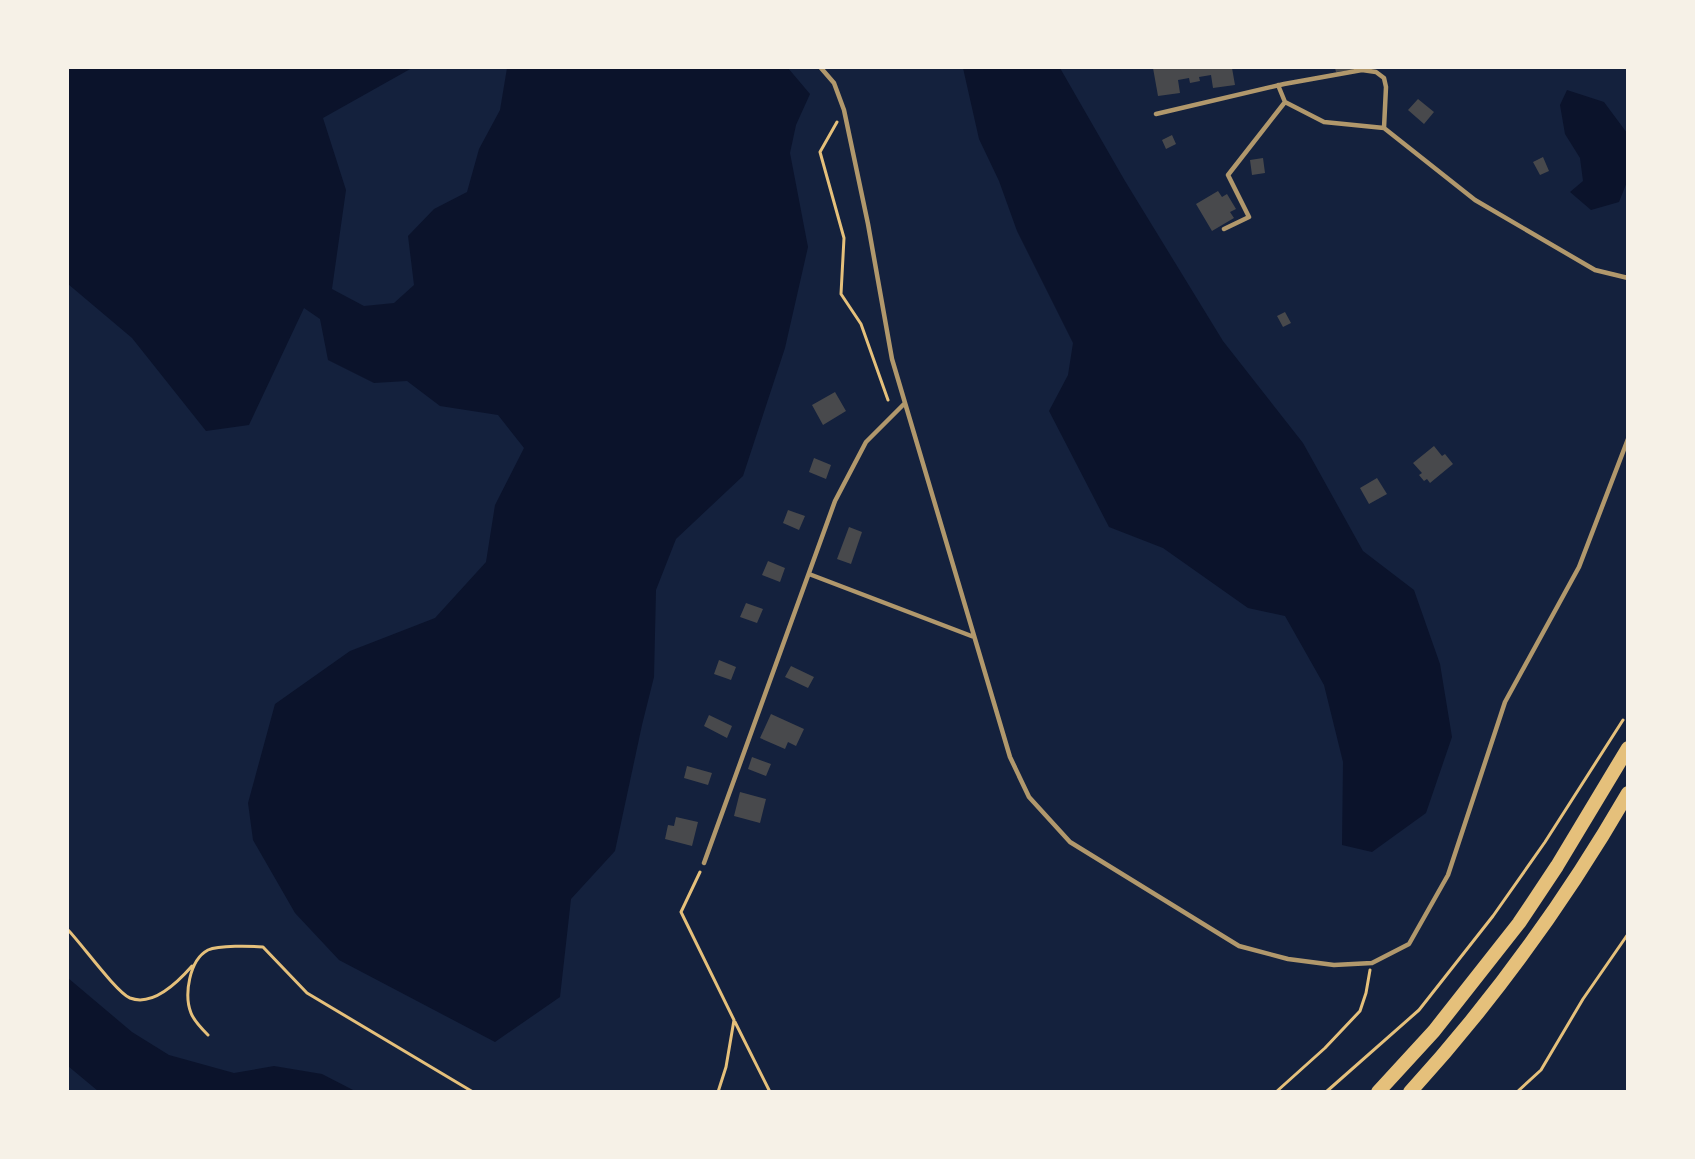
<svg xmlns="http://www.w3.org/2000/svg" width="1695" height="1159" font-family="Arial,sans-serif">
  <rect width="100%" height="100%" fill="#14213d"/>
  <path fill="#0b132b" d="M68 68H412L323 118 346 190 332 289 364 306 394 303 414 285 408 236 434 209 467 192 479 149 500 110 507 68H788L810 94 796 125 790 153 808 247 785 348 743 476 676 539 656 590 654 677 642 725 615 851 571 899 560 997 495 1042 339 960 295 913 253 840 248 803 275 704 350 651 435 618 486 562 495 505 524 448 498 415 440 406 407 381 374 383 328 360 320 319 304 308 249 425 206 431 132 338 68 284Z
    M963 68H1060L1125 181 1223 341 1303 443 1363 551 1414 590 1440 664 1452 737 1426 813 1372 852 1342 845 1343 762 1324 685 1285 616 1248 608 1163 548 1109 527 1049 411 1068 375 1073 343 1017 231 999 181 979 139Z
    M1567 90 1604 102 1627 133V182L1619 202 1591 210 1570 192 1583 181 1580 158 1565 134 1560 105Z
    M68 978 132 1032 169 1055 234 1073 274 1066 322 1074 355 1091H98L68 1066Z"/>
  <path fill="#48494c" d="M1153 68H1232L1235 85 1213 88 1211 75 1199 77 1200 81 1190 83 1189 78 1178 80 1180 93 1158 96Z
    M1335 68 1338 69H1359L1336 72Z
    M1418 99 1434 112 1424 124 1408 110Z
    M1172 135 1176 144 1166 149 1162 140Z
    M1543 157 1549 171 1540 175 1533 162Z
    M1263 158 1265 173 1252 175 1250 160Z
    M1218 191 1222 197 1227 194 1236 209 1230 212 1234 218 1212 231 1196 204Z
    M1285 312 1291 323 1283 327 1277 316Z
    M835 392 846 411 823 425 812 405Z
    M1434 446 1442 456 1445 454 1453 464 1430 483 1427 479 1424 481 1419 475 1422 473 1413 463Z
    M814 458 831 465 826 479 809 472Z
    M1377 478 1387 494 1369 504 1360 488Z
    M788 510 805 516 799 530 783 523Z
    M849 527 862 532 851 564 837 559Z
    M768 561 785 568 780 582 762 575Z
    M746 603 763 609 757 623 740 617Z
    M719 660 736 667 731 680 714 674Z
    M791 666 814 677 808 688 785 677Z
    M771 714 804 729 796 746 788 742 785 749 760 738Z
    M709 715 732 726 727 738 704 726Z
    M752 757 771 764 766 776 748 769Z
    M687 766 712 773 708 785 684 778Z
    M740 792 766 799 760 823 734 816Z
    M676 817 698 822 692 846 665 839 668 825 674 826Z"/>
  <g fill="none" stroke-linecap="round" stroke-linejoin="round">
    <path stroke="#e5c07b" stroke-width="3" d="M837 122 820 152 844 238 841 294 861 324 888 400
      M700 872 681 912 734 1020 726 1067 718 1092
      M68 930C81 943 116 992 130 998 153 1007 178 982 192 966
      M735 1022 770 1092
      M208 1035C202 1029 194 1021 191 1013 184 995 189 960 208 950 219 945 251 946 263 947L307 993 473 1092
      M1276 1092 1325 1048 1360 1011 1366 993 1370 970
      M1326 1092 1419 1010 1493 916 1545 842 1623 720
      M1517 1092 1541 1070 1583 999 1628 934"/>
    <path stroke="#b1986c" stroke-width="4.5" d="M821 68 834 83 844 110 868 224 892 359 1010 757 1029 797 1070 842 1239 946 1288 959 1334 965 1372 963 1409 944 1448 875 1505 702 1579 567 1628 439
      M1278 85 1285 102 1324 122 1384 128
      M1156 114 1284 84 1362 70 1376 72 1384 78 1386 87 1384 128 1475 200 1595 270 1628 278
      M1224 229 1249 217 1228 175 1285 102
      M809 574 974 637
      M704 863 835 501 866 442 905 403"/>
    <path stroke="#e5c07b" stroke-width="14" d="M1378 1092 1434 1031 1519 923 1557 866 1628 748
      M1410 1092C1493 1001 1566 900 1628 793"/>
  </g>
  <rect width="1695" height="1159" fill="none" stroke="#f6f1e7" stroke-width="138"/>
</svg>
